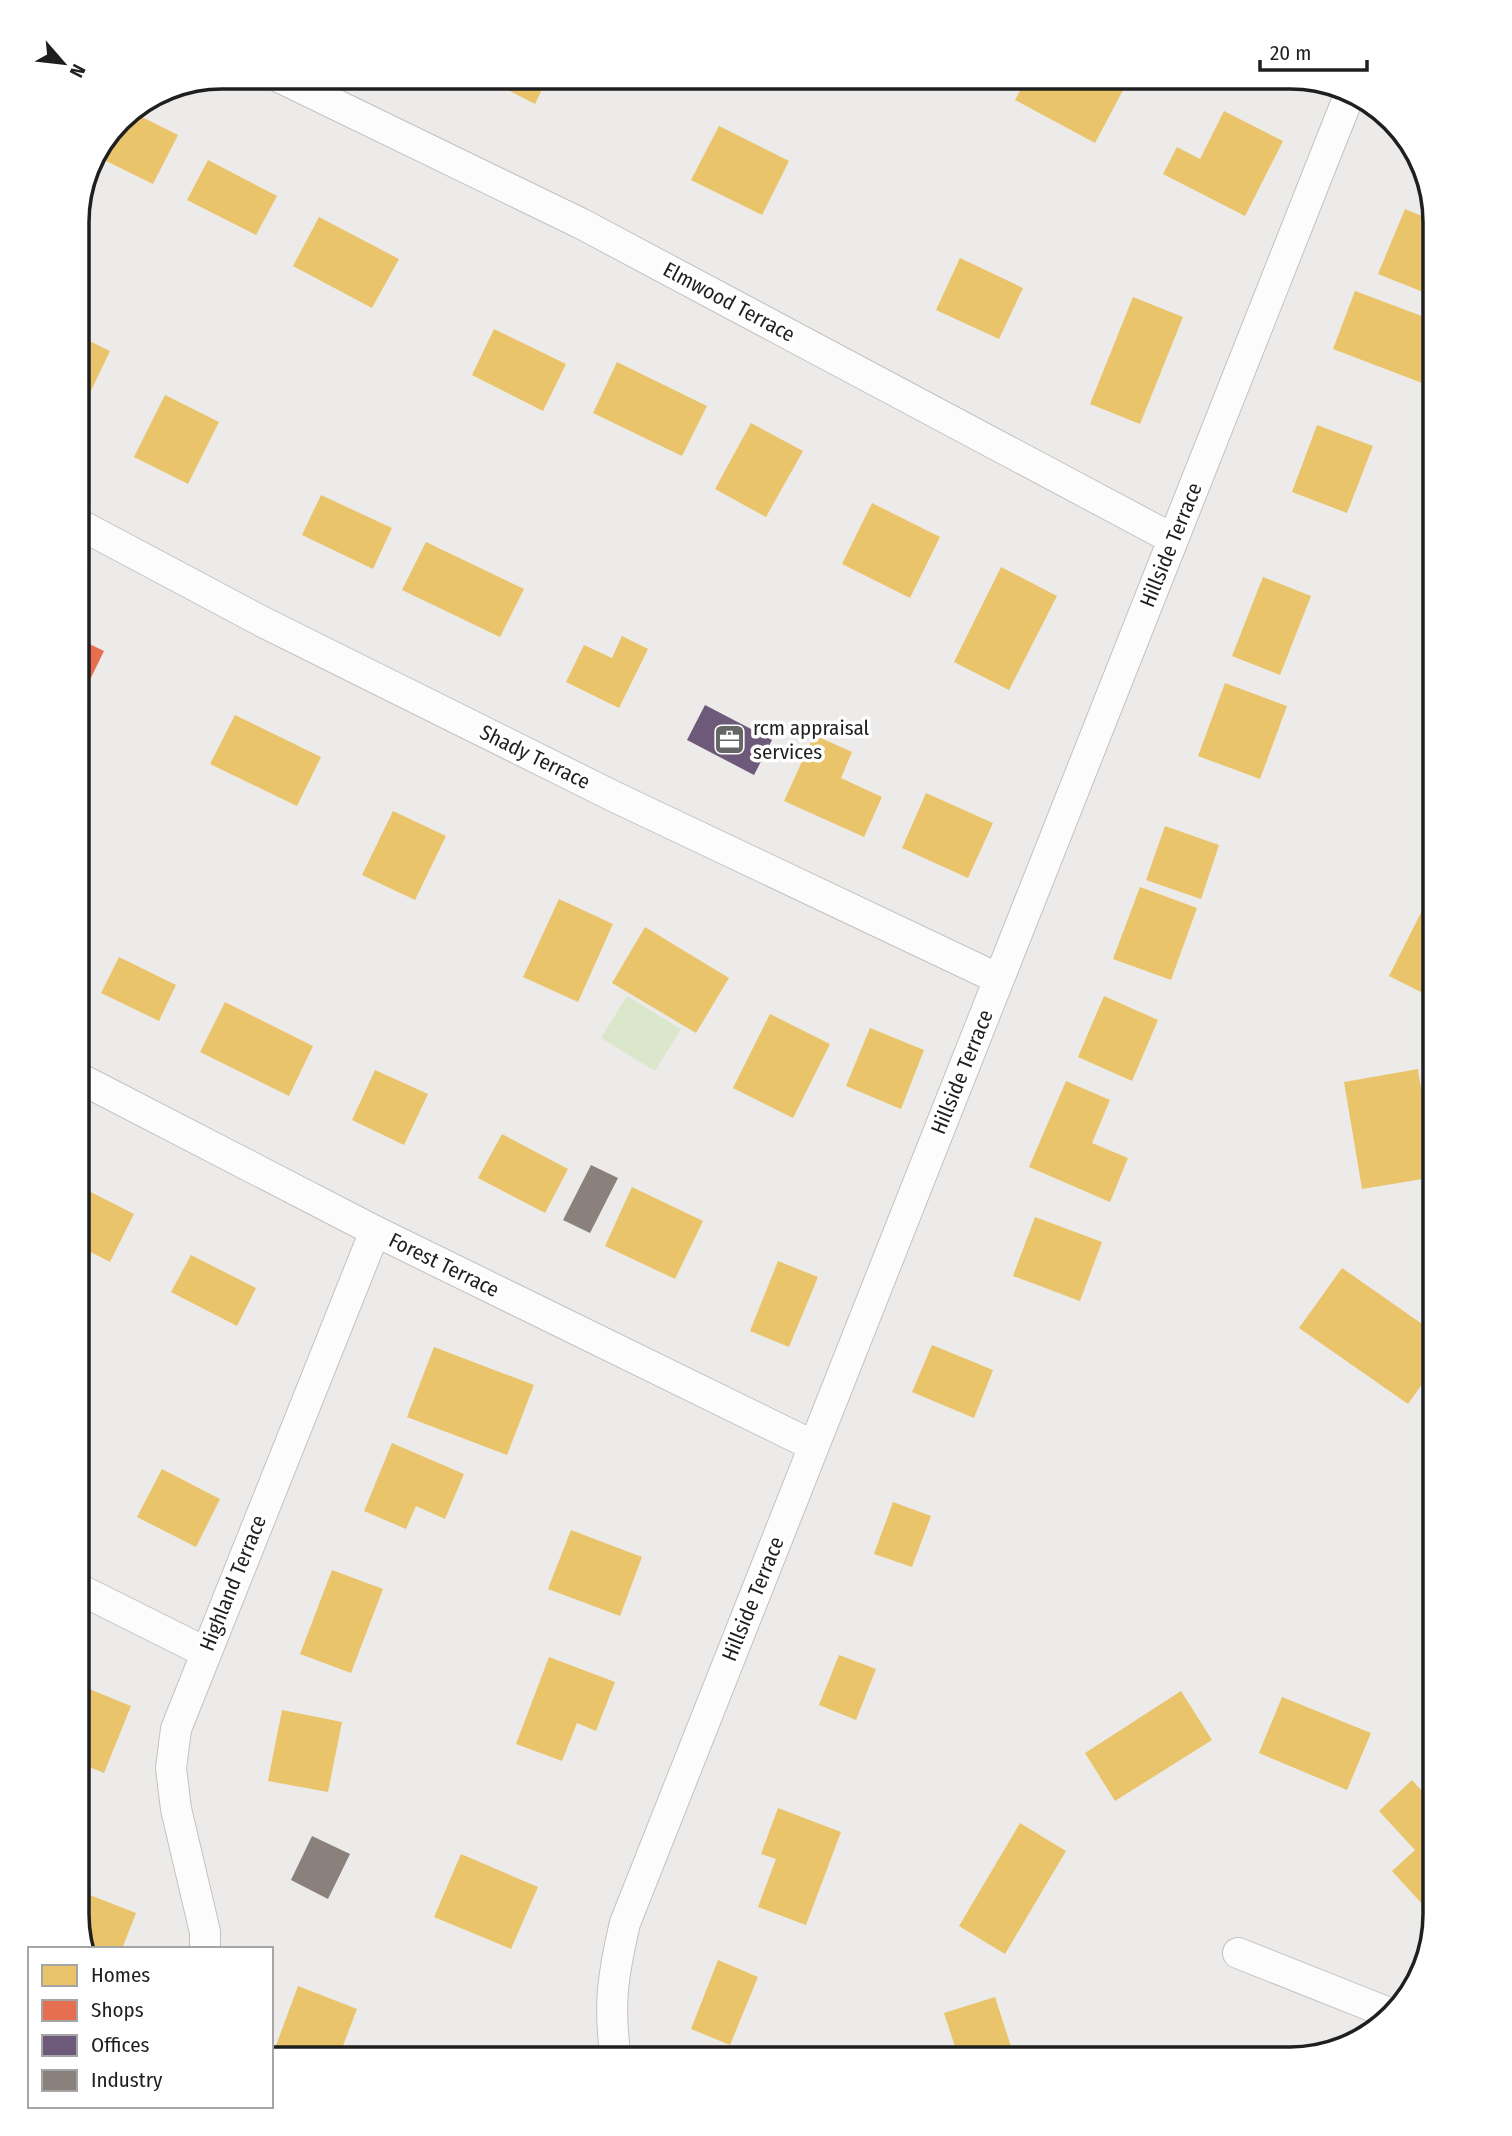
<svg xmlns="http://www.w3.org/2000/svg" width="1512" height="2136" font-family="'Fira Sans Condensed',sans-serif">
  <rect width="100%" height="100%" fill="#edebe9"/>
  <path fill="#dbe7cb" d="M627 996 681 1029 655 1071 601 1038Z"/>
  <path fill="#e9c46a" d="M483 77H548L535 104Z
    M1027 77H1130L1095 143 1015 100Z
    M130 111 178 135 153 184 98 157 108 138Z
    M1224 111 1283 141 1245 216 1163 174 1177 147 1200 159Z
    M719 126 789 161 762 215 691 180Z
    M208 160 277 196 256 235 187 200Z
    M1405 209 1434 221 1435 290 1433 296 1378 274Z
    M319 217 399 259 372 308 293 266Z
    M960 258 1023 288 999 339 936 310Z
    M1355 291 1435 321V374L1430 386 1333 349Z
    M1133 297 1183 317 1140 424 1090 404Z
    M494 329 566 364 543 411 472 375Z
    M77 335 110 351 87 399 77 395Z
    M617 362 707 406 682 456 593 413Z
    M165 395 219 422 188 484 134 457Z
    M751 423 803 451 766 517 715 489Z
    M1317 425 1373 446 1347 513 1292 492Z
    M321 495 392 528 373 569 302 535Z
    M872 503 940 537 910 598 842 564Z
    M426 542 524 589 500 637 402 590Z
    M1001 567 1057 596 1009 690 954 662Z
    M1263 577 1311 596 1280 675 1232 656Z
    M622 636 648 649 619 708 566 682 584 645 612 658Z
    M1225 683 1287 706 1260 779 1198 756Z
    M235 715 321 757 297 806 210 764Z
    M814 735 852 752 841 778 882 797 864 837 784 801Z
    M926 793 993 823 968 878 902 848Z
    M393 811 446 836 415 900 362 875Z
    M1165 826 1219 845 1201 899 1146 880Z
    M1435 885V999L1389 976Z
    M1140 887 1197 908 1171 980 1113 959Z
    M559 899 613 924 578 1002 523 977Z
    M645 927 729 978 696 1033 612 983Z
    M119 957 176 985 159 1021 101 993Z
    M1104 996 1158 1020 1132 1081 1078 1057Z
    M225 1002 313 1046 289 1096 200 1052Z
    M770 1014 830 1044 793 1118 733 1088Z
    M870 1028 924 1050 901 1109 846 1086Z
    M1418 1069 1435 1177 1362 1189 1344 1082Z
    M375 1070 428 1094 404 1145 352 1120Z
    M1066 1081 1110 1100 1092 1143 1128 1158 1110 1202 1029 1167Z
    M502 1134 568 1169 545 1213 478 1178Z
    M77 1185 134 1214 110 1262 77 1245Z
    M632 1187 703 1221 675 1279 605 1246Z
    M1035 1217 1102 1242 1080 1301 1013 1276Z
    M191 1255 256 1288 237 1326 171 1292Z
    M778 1261 818 1277 789 1347 750 1331Z
    M1342 1268 1435 1333V1366L1408 1404 1299 1328Z
    M932 1345 993 1370 974 1418 912 1392Z
    M434 1347 534 1385 507 1455 407 1417Z
    M392 1443 464 1474 445 1519 416 1506 406 1529 364 1511Z
    M162 1469 220 1499 196 1547 137 1517Z
    M893 1502 931 1516 912 1567 874 1554Z
    M571 1530 642 1557 620 1616 548 1589Z
    M332 1570 383 1589 351 1673 300 1654Z
    M839 1655 876 1669 856 1720 819 1705Z
    M549 1657 615 1682 596 1731 577 1723 562 1761 516 1744Z
    M77 1684 131 1706 104 1773 77 1762Z
    M1181 1691 1212 1740 1115 1801 1085 1753Z
    M1282 1697 1371 1733 1347 1790 1259 1753Z
    M282 1710 342 1722 328 1792 268 1781Z
    M1412 1780 1435 1805 1434 1917 1392 1871 1415 1850 1379 1811Z
    M778 1808 841 1832 806 1925 758 1907 776 1859 761 1854Z
    M1020 1823 1066 1851 1005 1954 959 1926Z
    M461 1854 538 1887 511 1949 434 1917Z
    M77 1890 136 1913 122 1949H87L77 1913Z
    M718 1960 758 1977 730 2045 691 2029Z
    M298 1986 357 2009 338 2059H271Z
    M995 1997 1015 2059H959L944 2013Z"/>
  <path fill="#e76f51" d="M77 638 104 651 83 694 77 691Z"/>
  <path fill="#6d597a" d="M705 705 772 740 754 775 687 740Z"/>
  <path fill="#8a817c" d="M591 1165 618 1178 590 1233 563 1220Z
    M312 1836 350 1854 328 1899 291 1880Z"/>
  <g fill="none" stroke-linecap="round" stroke-linejoin="round">
    <defs>
      <path id="street" d="M279 77 582 224 1173 539
        M77 523 261 621 615 797 999 979
        M77 1077 375 1231 814 1446
        M77 1588 205 1652
        M205 1949V1932L176 1809 171 1768 176 1729 375 1231
        M1238 1953 1389 2013
        M616 2059C608 2006 613 1974 625 1923L1350 93"/>
    </defs>
    <use href="#street" stroke="#c3c2c1" stroke-width="32"/>
    <use href="#street" stroke="#fcfcfc" stroke-width="30"/>
  </g>
  <defs>
    <symbol id="office-square" viewBox="-11 -11 22 22"><rect x="-9" y="-9" width="18" height="18" rx="4" fill="#676666" stroke="#fff"/><path d="M-6-3h4V-5.5h4V-3h4V5H-6ZM-1-4.5V-3h2v-1.5ZM-6 0V1H6V0Z" fill="#fff"/></symbol>
  </defs>
  <g fill-rule="evenodd">
    <use href="#office-square" x="712" y="722" width="35" height="35"/>
  </g>
  <g text-anchor="middle" stroke-width="7" stroke-linejoin="round" paint-order="stroke">
    <g font-size="21" fill="#1f1f1f" stroke="#fff">
      <text transform="translate(729 302) rotate(28)" y="7">Elmwood Terrace</text>
      <text transform="translate(1171 545) rotate(-68)" y="7">Hillside Terrace</text>
      <text transform="translate(535 757) rotate(26)" y="7">Shady Terrace</text>
      <text transform="translate(962 1072) rotate(-68)" y="7">Hillside Terrace</text>
      <text transform="translate(444 1265) rotate(26)" y="7">Forest Terrace</text>
      <text transform="translate(233 1583) rotate(-68)" y="7">Highland Terrace</text>
      <text transform="translate(753 1599) rotate(-68)" y="7">Hillside Terrace</text>
    </g>
    <g font-size="21" fill="#1f1f1f" stroke="#fff" text-anchor="start">
      <text x="753" y="735">rcm appraisal<tspan x="753" dy="24">services</tspan></text>
    </g>
  </g>
  <path d="M0 0H1512V2136H0ZM222 89H1290A133 133 0 0 1 1423 222V1914A133 133 0 0 1 1290 2047H222A133 133 0 0 1 89 1914V222A133 133 0 0 1 222 89Z" fill="#fff" fill-rule="evenodd"/>
  <path fill="none" stroke="#1f1f1f" stroke-width="3.5" d="M222 89H1290A133 133 0 0 1 1423 222V1914A133 133 0 0 1 1290 2047H222A133 133 0 0 1 89 1914V222A133 133 0 0 1 222 89Z"/>
  <rect x="28" y="1947" width="245" height="161" fill="#ffffff" stroke="#a5a5a5" stroke-width="2"/>
  <rect x="42" y="1965" width="35" height="21" fill="#e9c46a" stroke="#a5a5a5" stroke-width="2"/>
  <text x="91" y="1982" font-size="21" fill="#1f1f1f">Homes</text>
  <rect x="42" y="2000" width="35" height="21" fill="#e76f51" stroke="#a5a5a5" stroke-width="2"/>
  <text x="91" y="2017" font-size="21" fill="#1f1f1f">Shops</text>
  <rect x="42" y="2035" width="35" height="21" fill="#6d597a" stroke="#a5a5a5" stroke-width="2"/>
  <text x="91" y="2052" font-size="21" fill="#1f1f1f">Offices</text>
  <rect x="42" y="2070" width="35" height="21" fill="#8a817c" stroke="#a5a5a5" stroke-width="2"/>
  <text x="91" y="2087" font-size="21" fill="#1f1f1f">Industry</text>
  <g transform="translate(63 63) rotate(118)" stroke="#ffffff" stroke-width="5" paint-order="stroke">
  <path d="M0-5L12 26L0 18L-12 26Z" fill="#1f1f1f"/>
  <text y="-10" font-size="19" font-weight="bold" text-anchor="middle" fill="#1f1f1f">N</text>
  </g>
  <path d="M1260 60v10h107v-10" fill="none" stroke="#1f1f1f" stroke-width="3.5"/>
  <text x="1270" y="60" font-size="21" fill="#1f1f1f" stroke="#ffffff" stroke-width="5" paint-order="stroke">20 m</text>
</svg>
